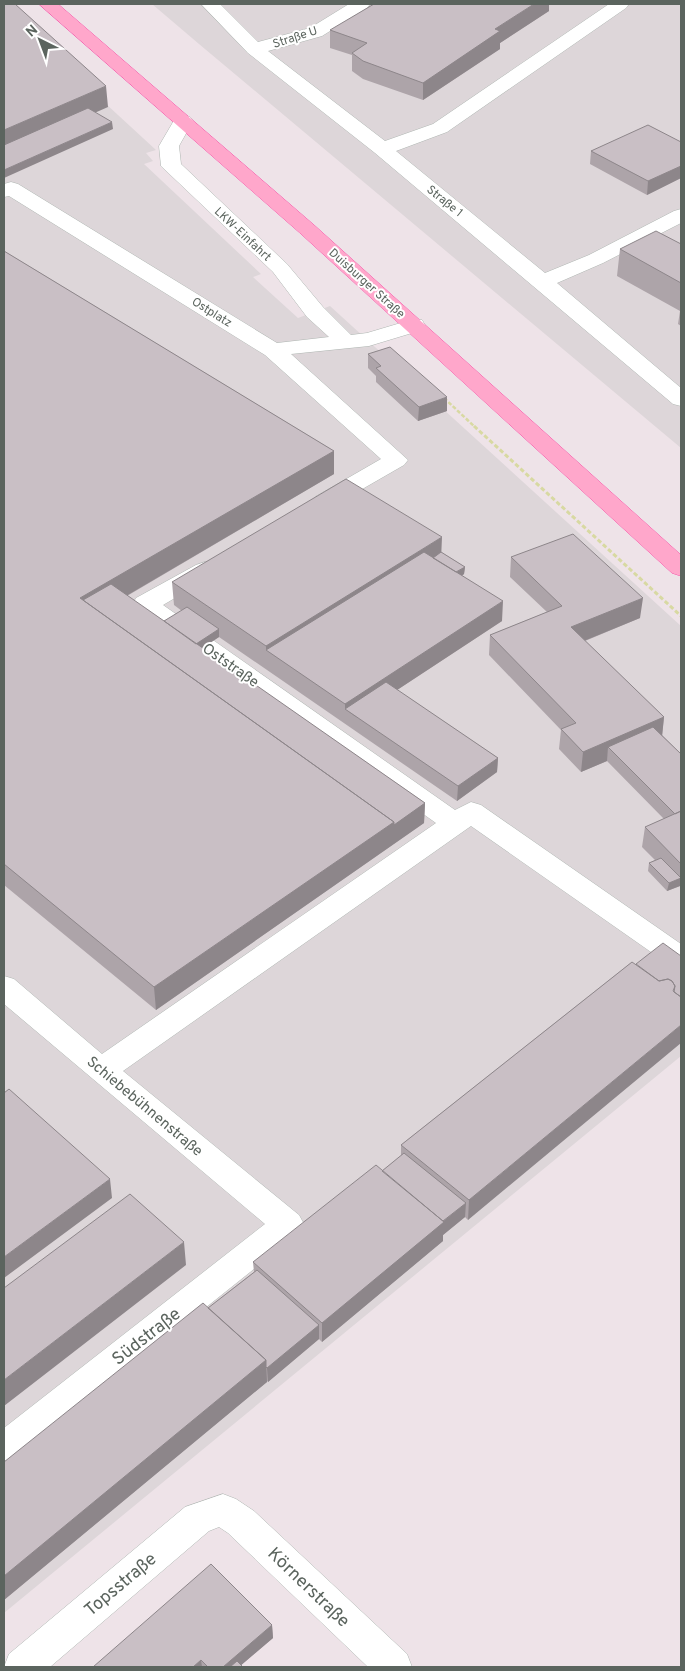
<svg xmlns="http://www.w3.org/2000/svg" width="685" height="1671" font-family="Overpass,sans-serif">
  <rect width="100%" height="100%" fill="#eee3e8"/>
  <path fill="#ddd6d9" d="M152 4H681V448L199 44Z
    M4 10 156 150 146 153 153 161 144 164 261 274 253 277 298 318 330 306 681 626V1056L4 1613Z"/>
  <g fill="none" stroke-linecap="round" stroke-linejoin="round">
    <defs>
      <path id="minor" d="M201 4H220L258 42 310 28 349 4H370L367 8 322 36 268 51 385 141 433 124 609 4H629L626 8 447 132 396 151 545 273 589 255 674 211 681 209V223L603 263 557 283 681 388V406L673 404 375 153 248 53Z
        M183 115 190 117 193 121 179 146 181 164 287 264 323 307 351 335 367 333 414 319 422 320 425 325 422 330 369 346 291 354 408 460 404 465 331 507 323 509 315 507 311 502 315 497 381 459 265 355 9 196 4 197V184L11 182 18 184 277 343 329 337 307 317 273 272 161 166 159 146 176 117Z
        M205 562 214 565 217 570 214 575 163 605 455 810 471 802 481 805 681 944V969L671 966 471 826 123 1071 299 1215 304 1224 299 1233 16 1459 4 1463V1428L265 1224 4 1004V976L14 979 102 1054 436 823 136 610 133 604 136 598 196 565Z
        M223 1494 236 1499 254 1511 407 1654 412 1667H368L228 1533 219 1527 209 1531 50 1667H4L9 1654 185 1507Z"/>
      <path id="major" d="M39 4H58L314 225 681 555V576L672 573 300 233Z"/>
    </defs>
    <use href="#minor" stroke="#afb6b2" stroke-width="1"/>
    <use href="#major" stroke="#f456aa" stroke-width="1"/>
    <path stroke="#d8d9a2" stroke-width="2.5" stroke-dasharray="4 2" stroke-linecap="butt" d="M444 398 475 427"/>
    <path stroke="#d8d9a2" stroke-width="3" stroke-dasharray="4.5 2.5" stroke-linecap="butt" d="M474 426 681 616"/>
    <use href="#minor" fill="#fff" fill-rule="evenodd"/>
    <use href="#major" fill="#ffa7cb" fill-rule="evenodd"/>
  </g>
  <path fill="#ada4a9" d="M549 11 500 43V49L423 100 363 79 352 71V55L330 48V30Z
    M681 142V178L647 195 590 164 591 151Z
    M681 244V326L678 324 680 311 617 276 620 249Z
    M4 251 334 451V474L127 596 164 621 182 611 174 605 172 582 441 552 465 567 464 574 462 576 502 621 397 690 498 758 497 772 457 801 219 637 202 648 425 803 424 823 156 1010 4 885Z
    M368 354 447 411 418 421 376 382V376L368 368Z
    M511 557 640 618 585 641 664 717 662 735 681 754V887L680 886 667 891 648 871 649 863 655 860 642 847 645 827 664 819 607 761 581 772 559 749 561 730 489 655 490 635 547 612 510 577Z
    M632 962 468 1220 465 1217 443 1235V1241L322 1342 319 1339 268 1382 267 1381V1382L4 1600V1462L208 1308 254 1272 253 1262 382 1171 401 1156V1145Z
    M272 1625 273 1638 241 1665 243 1667H93Z"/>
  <path fill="#8d868a" d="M534 4H549V11L500 43V49L423 100V83L495 29Z
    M106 86 108 107 4 153V130Z
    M112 122 113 129 4 178V170Z
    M681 166V178L647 195 648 181Z
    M447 397V411L418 421 419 407Z
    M334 451V474L97 613 80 598Z
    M442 537 441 560 266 650V646Z
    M465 567 464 574 446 586 447 578Z
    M643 598 640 618 569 647 571 627Z
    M503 601 502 621 356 717 345 709V704Z
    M219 629V637L189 657 188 649Z
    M664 717 662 737 608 747 607 761 581 772 583 752Z
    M498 758 497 772 457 801 458 786Z
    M425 803 424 823 156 1010 154 987 394 822Z
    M681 878 680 886 667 891 669 883Z
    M681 1025V1043L468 1220 469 1200Z
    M110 1179 112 1198 4 1278V1257Z
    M466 1203 465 1217 443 1235V1241L322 1342V1323L440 1224Z
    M184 1242 186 1265 4 1406V1380Z
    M319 1325V1339L268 1382 267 1368Z
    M266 1360 267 1382 4 1600V1576Z
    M272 1625 273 1638 239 1667H223Z
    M201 1660 202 1667H193Z"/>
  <path fill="#c9bfc5" stroke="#8d868a" d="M4 4H15L106 86 4 130Z
    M374 4H534L495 29 500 31 423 83 363 61 352 53 367 43 330 30Z
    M88 108 112 122 4 170V145Z
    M648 125 681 142V166L648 181 591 151Z
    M656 231 681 244V283L620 249Z
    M4 251 334 451 80 598 394 822 154 987 4 864Z
    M390 347 447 397 419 407 376 368 381 366 368 354Z
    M346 479 442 537 266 646 172 582Z
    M573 534 643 598 571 627 664 717 583 752 561 729 576 723 490 635 562 606 511 557Z
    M424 552 503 601 345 704 266 650Z
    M441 552 465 567 456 572 433 558Z
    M111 584 425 803 394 825V822L83 600Z
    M187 607 219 629 196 644 164 621Z
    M386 682 498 758 458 786 345 709Z
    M653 727 681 754V811L675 814 608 747Z
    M681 811V864L645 827Z
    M661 858 681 878 669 883 649 863Z
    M663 943 681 956V997L674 992 675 986 672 981 668 979 659 981 636 964Z
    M632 962 659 981 668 979 672 981 675 986 673 991 681 997V1025L469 1200 401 1145Z
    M9 1089 110 1179 4 1257V1093Z
    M404 1153 466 1203 443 1221 382 1171Z
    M376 1165 444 1222 322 1323 253 1262Z
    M130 1194 184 1242 4 1380V1288Z
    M257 1270 319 1325 267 1368 266 1367V1360L208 1308Z
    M203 1303 266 1360 4 1576V1462Z
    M211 1564 272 1625 223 1667H208L201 1660 193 1667H93Z
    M237 1661 243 1667H230Z"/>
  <g text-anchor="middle" stroke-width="4" stroke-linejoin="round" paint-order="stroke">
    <g font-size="12" fill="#5b645e" stroke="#fff">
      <text transform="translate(295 37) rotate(-18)" y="4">Straße U</text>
      <text transform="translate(445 201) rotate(39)" y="4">Straße 1</text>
      <text transform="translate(243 234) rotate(43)" y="4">LKW-Einfahrt</text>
      <text transform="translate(367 283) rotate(42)" y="4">Duisburger Straße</text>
      <text transform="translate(212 312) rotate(32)" y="4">Ostplatz</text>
    </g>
    <g font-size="15" fill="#5b645e" stroke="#fff">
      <text transform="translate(231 665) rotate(35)" y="5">Oststraße</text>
      <text transform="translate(145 1106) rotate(40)" y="5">Schiebebühnenstraße</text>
    </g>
    <g font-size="18" fill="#5b645e" stroke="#fff">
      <text transform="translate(146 1336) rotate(-38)" y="6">Südstraße</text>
      <text transform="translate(120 1584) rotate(-40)" y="6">Topsstraße</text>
      <text transform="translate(309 1587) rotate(44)" y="6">Körnerstraße</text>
    </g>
  </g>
  <rect width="685" height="1671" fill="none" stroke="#5b645e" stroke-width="10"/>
  <g transform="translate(40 40) rotate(318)" stroke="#ffffff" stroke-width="4" paint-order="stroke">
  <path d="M0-4L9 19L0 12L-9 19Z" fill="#5b645e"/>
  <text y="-8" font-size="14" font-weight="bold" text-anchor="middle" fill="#5b645e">N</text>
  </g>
</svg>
